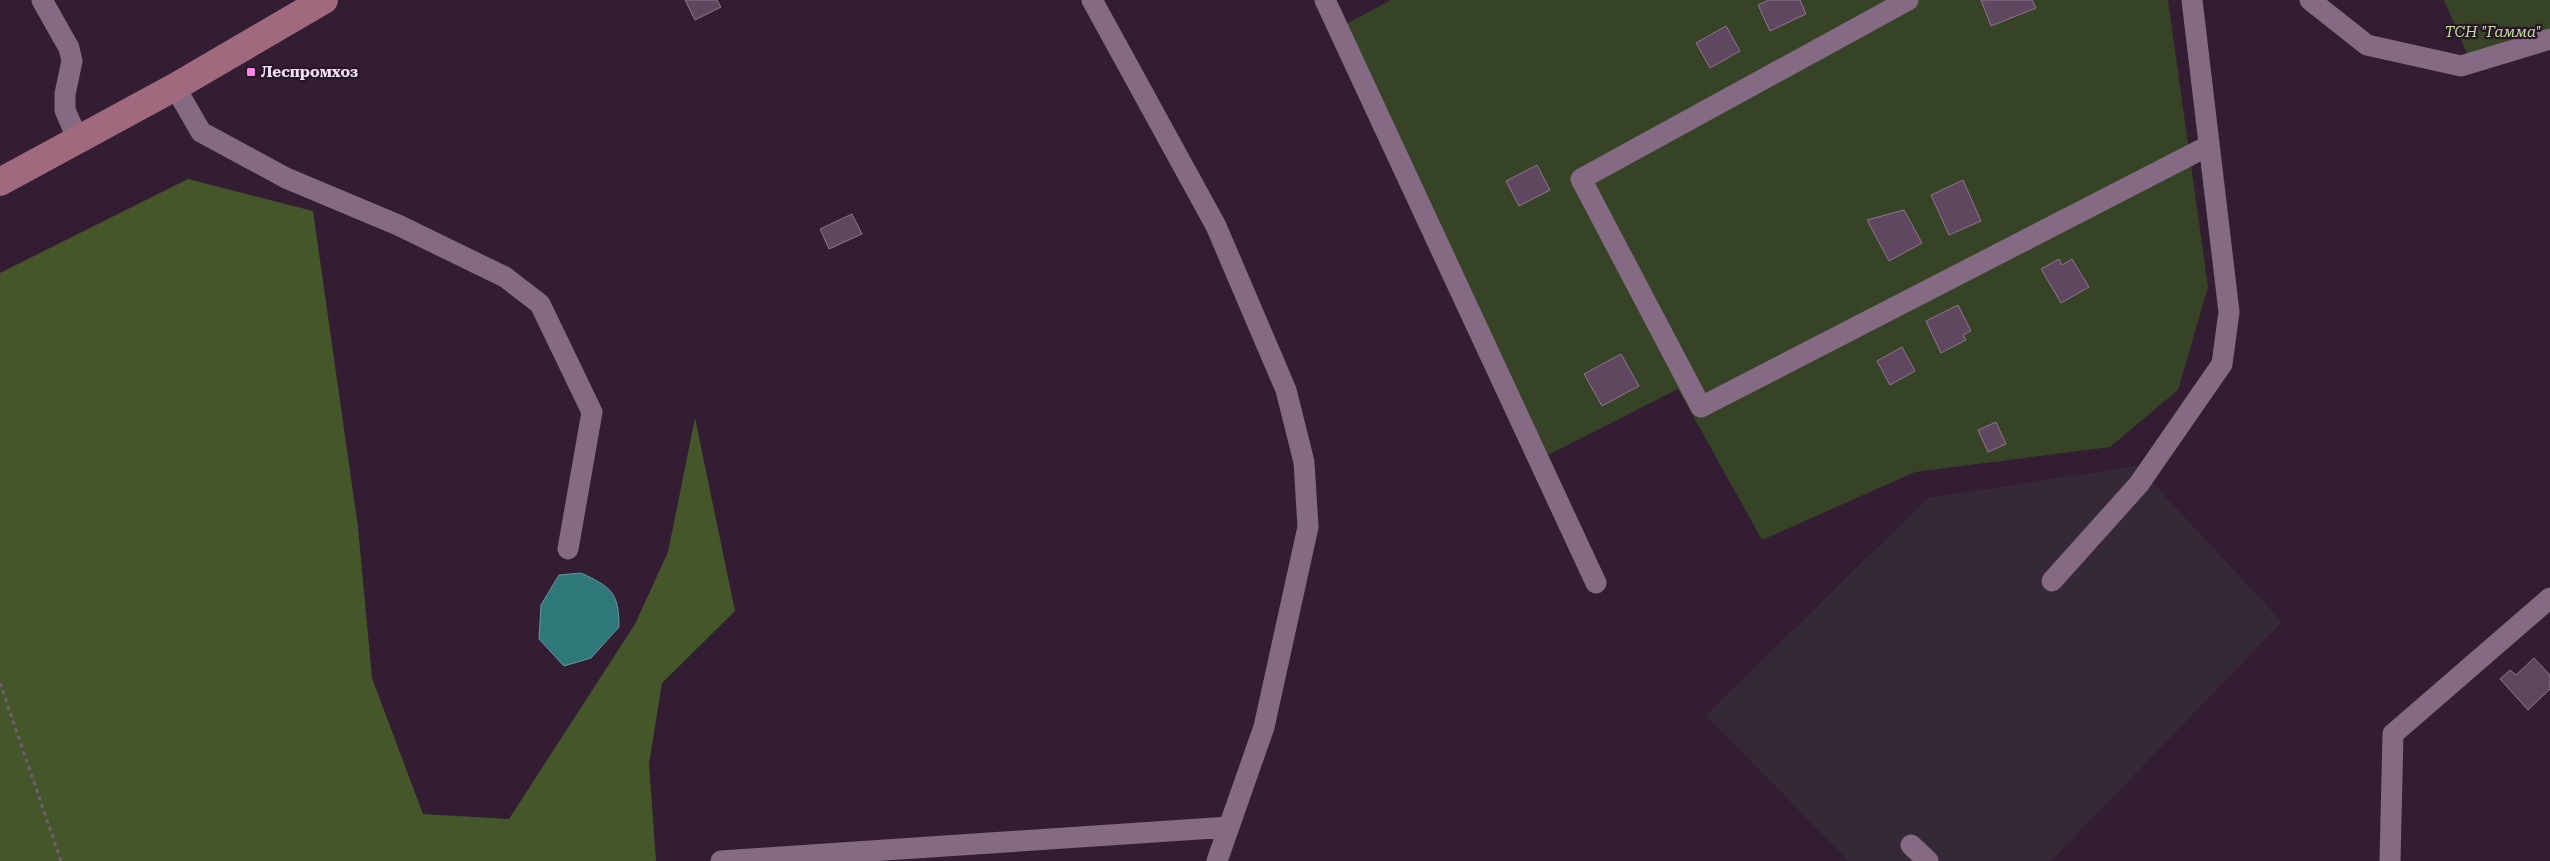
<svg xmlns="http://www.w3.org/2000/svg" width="2550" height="861" font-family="'Roboto Serif',serif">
  <rect width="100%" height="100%" fill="#331d33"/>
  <path fill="#352937" d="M2137 466 2282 622 2051 861H1848L1706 715 1928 498Z"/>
  <path fill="#374326" d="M1391 0H2168L2208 287 2178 390 2110 447 1915 472 1762 540 1678 389 1546 456 1344 25Z
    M2444 0H2550V47L2475 72Z"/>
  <path fill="#44562a" d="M188 179 313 211 358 527 372 678 423 814 509 819 635 624 668 552 695 418 735 611 662 683 649 764 656 861H0V273Z"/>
  <path fill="#2f7879" stroke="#69989c" d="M581 573C611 587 619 592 619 627L591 658 564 666 539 639 541 605 559 575Z"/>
  <path fill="#5f475f" stroke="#90758f" d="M685 0H717L721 7 695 20Z
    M1769 0H1800L1806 14 1770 31 1758 5Z
    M1981 0H2032L2036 8 1991 26Z
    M1726 26 1740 51 1710 68 1696 43Z
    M1537 165 1550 190 1519 206 1506 181Z
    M1963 180 1981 221 1949 235 1931 195Z
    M1904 210 1922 243 1889 261 1867 220Z
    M852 214 862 234 829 249 820 229Z
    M2059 259 2062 265 2072 259 2089 287 2061 303 2041 269Z
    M1958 305 1971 331 1963 335 1966 340 1941 353 1926 321Z
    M1902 347 1915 371 1890 385 1877 361Z
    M1621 354 1639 386 1602 406 1584 374Z
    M1996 422 2006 444 1988 452 1978 430Z
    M2534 658 2550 675V689L2528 710 2500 679 2510 670 2516 675Z"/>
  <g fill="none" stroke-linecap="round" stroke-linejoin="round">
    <path stroke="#715d71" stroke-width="3" stroke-dasharray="4 4" stroke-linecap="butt" d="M0 683 61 861"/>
    <path stroke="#846a83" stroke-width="21" d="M42 0 69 48 72 61 65 94V110L78 140
      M1092 0 1216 226 1286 390 1304 462 1308 527 1264 727 1217 861
      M1325 0 1596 583
      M1908 0 1581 179 1701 407 2208 146
      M2310 0 2367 45 2461 66 2550 39
      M175 87 201 132 286 178 398 225 505 277 540 304 592 412 568 549
      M2052 581 2139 484 2222 364 2229 312 2192 0
      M1911 845 1928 861
      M721 861 1229 827
      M2390 861 2393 734 2550 598"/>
    <path stroke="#a1697e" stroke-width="28" d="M0 182 175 87 324 0"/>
  </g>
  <rect fill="#fa87e7" stroke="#291429" stroke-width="2" x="246" y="67" width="10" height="10" rx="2.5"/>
  <g text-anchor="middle" stroke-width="4.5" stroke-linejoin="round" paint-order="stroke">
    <g font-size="15" font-style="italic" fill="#bfdf97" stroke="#291429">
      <text x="2493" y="37">ТСН "Гамма"</text>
    </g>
    <g font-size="15" font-weight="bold" fill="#efe1ef" stroke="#291429" text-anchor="start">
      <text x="261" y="77">Леспромхоз</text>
    </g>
  </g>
</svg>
